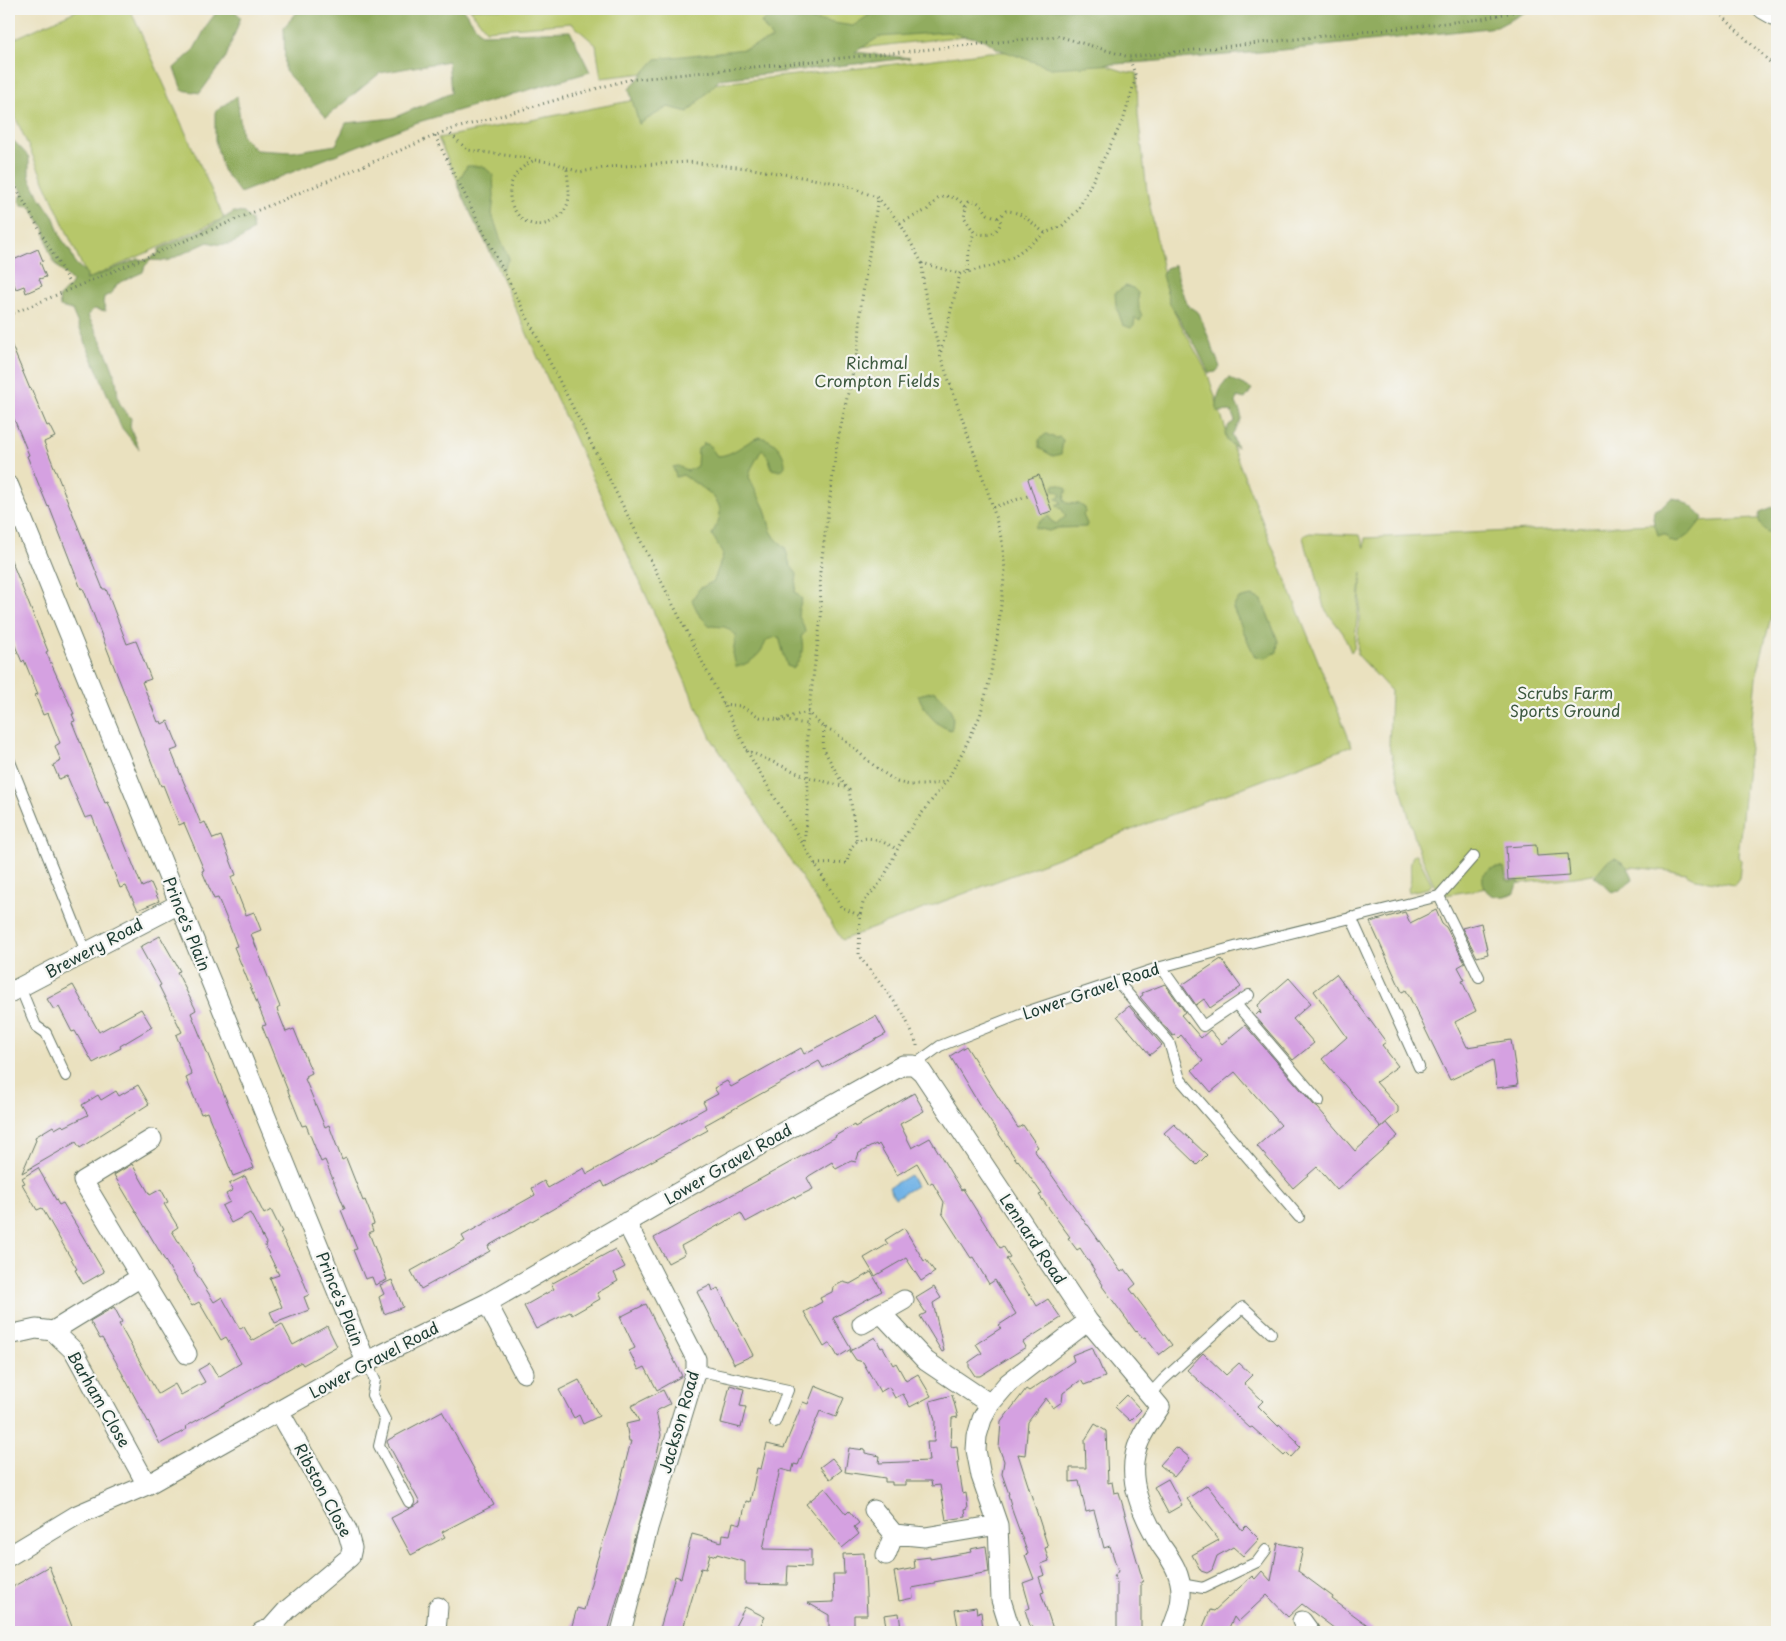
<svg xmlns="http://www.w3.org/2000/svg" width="1786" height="1641" font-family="'Playpen Sans',sans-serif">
  <rect width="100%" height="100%" fill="#f6f6f2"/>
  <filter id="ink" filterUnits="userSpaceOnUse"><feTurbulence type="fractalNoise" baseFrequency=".02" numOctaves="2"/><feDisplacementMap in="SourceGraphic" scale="10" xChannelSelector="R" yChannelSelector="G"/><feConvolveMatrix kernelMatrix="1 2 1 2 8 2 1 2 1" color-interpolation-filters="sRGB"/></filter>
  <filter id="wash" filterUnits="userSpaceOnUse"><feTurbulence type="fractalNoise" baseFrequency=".0096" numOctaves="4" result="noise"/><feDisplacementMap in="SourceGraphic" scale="20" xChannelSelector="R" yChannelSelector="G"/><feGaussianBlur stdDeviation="1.12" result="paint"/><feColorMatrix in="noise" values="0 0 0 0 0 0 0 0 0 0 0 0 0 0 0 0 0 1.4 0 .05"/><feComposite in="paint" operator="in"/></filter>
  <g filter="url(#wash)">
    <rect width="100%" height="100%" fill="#eae1bf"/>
    <path fill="#b7c76a" stroke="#6b824f" d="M80 9H130L224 218 88 279 9 103V41Z
      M470 9H1258L1008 31 601 78 596 45 571 23 486 30Z
      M989 52C1018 52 1057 49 1085 57 1102 62 1119 73 1137 73L1138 115 1147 191 1163 271 1174 312 1207 372 1227 433 1352 746 842 940 711 738 438 138 625 102 693 86 879 66Z
      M1777 518V592L1756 678 1738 857 1741 860 1739 878 1734 885 1696 879 1686 874 1687 873 1632 867 1575 877 1505 885 1439 896 1417 846 1389 745 1391 691 1357 654 1362 572 1354 649 1351 652 1343 633 1324 608 1313 561 1306 550 1303 536 1309 533 1360 535 1364 548 1365 538Z
      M1416 853 1432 884 1429 888 1409 892 1408 889C1415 878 1405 861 1416 853Z"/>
    <path fill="#91ac5e" stroke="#587449" d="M219 9H232L241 17 226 57 200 93 182 90 174 68 193 51 209 22Z
      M300 9H463L481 34 570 31 590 72 415 123 240 193 223 170 215 140V112L237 96 242 136 256 150 292 152 336 145 346 123 393 118 451 93 448 61 380 73 326 117 285 71 284 27Z
      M878 9H1531L1497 27 1305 48 1147 62 1051 68 998 49 985 40 947 32 879 37 855 52 910 58 720 79 688 112 668 107 639 124 629 89 656 59 745 49 772 39 761 22 774 14 853 26Z
      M9 140 15 142 29 157V176L37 193 54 218 61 238 70 250 75 263 87 274 86 280 138 259 146 260 158 254 159 249 211 226 234 212 244 213 251 220 253 230C237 243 228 248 208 242L167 261 151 260 145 266 143 272 117 284 112 293 104 297 103 303 106 311 93 309 88 316C98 333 107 353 114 373 121 394 112 400 131 418L130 427 139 449 121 427 72 310 60 307 59 297 69 287 72 282 55 264 49 251 44 228 30 206 22 205 19 201 23 192 18 185 9 181Z
      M467 166H483L493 175 494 196 492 214 500 238 509 258 502 271 475 223 457 183Z
      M1175 265 1179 284 1187 305 1199 313 1220 367 1216 372 1209 373 1195 345 1170 304 1162 275 1166 268Z
      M1126 286 1133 288 1138 293 1139 309 1142 316 1140 321 1135 318 1134 325 1131 328 1123 325 1116 306 1115 293Z
      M1229 378 1252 389 1245 399 1237 397 1236 403C1246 422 1240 419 1232 435L1237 448 1227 441 1225 433 1229 425 1235 421 1231 411 1217 412C1216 398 1219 388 1229 378Z
      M1046 434 1055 438 1060 437 1063 440 1061 454 1053 456 1039 448V440Z
      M759 437C773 439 785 451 785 466L781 471 772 469 769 459 762 449 751 469 749 477 765 509 771 531 776 539 785 547 790 565 797 574 795 592 802 599C794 623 801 612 805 632L801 637C805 648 801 660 793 668L787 666 779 637C763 639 768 641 761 651 755 659 746 665 736 667L733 653 736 635 725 627 710 626 699 615 692 600 699 589 714 581 723 555 717 543 712 535C714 529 720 520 720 513 721 495 695 484 683 475L676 477 673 467 678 466 688 471 697 466 698 449 704 443 709 445 717 456C733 456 745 442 759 437Z
      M1056 484 1061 485 1067 489 1064 499 1066 503 1079 504 1085 508V512L1083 515 1087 524 1086 527 1057 528 1049 531 1035 528 1036 525 1043 519 1049 516 1051 521 1057 524 1066 516 1061 508 1056 505 1061 503 1060 500 1056 499V498L1061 496 1059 492 1054 491 1053 486Z
      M1671 498C1684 498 1695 509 1703 518L1691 533 1677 543 1670 541 1666 535H1658L1653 519 1654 510 1662 507Z
      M1773 507H1777V536C1765 532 1756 526 1760 512Z
      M1252 596 1262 600 1278 641 1277 652 1266 658 1255 657 1233 608 1238 599Z
      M935 691C947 704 957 712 951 730 934 725 925 711 918 695Z
      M1615 858C1626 864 1630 868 1633 880L1620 890 1612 892C1605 887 1602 880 1594 877L1607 861Z
      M1504 867 1507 881H1519L1515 893C1498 900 1481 897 1483 875L1490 869Z"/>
    <path fill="#72b3e6" stroke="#48788d" d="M910 1175 916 1186 895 1198 889 1187Z"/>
    <g id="blocks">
      <path fill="#d5a1e1" d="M38 249 43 261 40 262 46 277 39 279 42 286 26 293 24 286 16 289 9 272V262Z
        M9 339 30 389 31 388 47 426 49 425 55 437 44 442 103 589H106L127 644 136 641 151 679 142 682 158 722 161 721 162 724 168 721 174 736 179 748 171 751 201 824 205 822 213 839 221 836 236 875 231 877 246 915 254 912 261 930 251 934 280 1007 277 1009 286 1032 294 1029 312 1073 306 1076 307 1078 305 1079 325 1127 329 1125 342 1160 346 1158 363 1201 365 1200 371 1215 374 1224 371 1225 373 1231 369 1233 387 1280 375 1285 372 1277 365 1279 353 1250 357 1249 341 1210 345 1209 325 1160 321 1162 306 1125 302 1126 262 1026 266 1025 234 947 237 946 228 922 218 898 214 899 202 871 204 870 184 823 179 825 163 785 161 786 83 588 81 589 49 506 48 507 27 456 29 455 9 407Z
        M1039 475 1052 511 1040 515 1028 479Z
        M9 555 48 651 46 652 74 714H72L75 721 72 722 105 803 108 802 142 887 151 883 159 901 138 910 126 886 120 888 92 816 85 818 67 776 59 779 53 765 61 761 55 746 60 743 48 713 43 715 35 695 38 694 24 660 22 662 13 641 9 644Z
        M1536 845 1537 856 1568 854 1570 876 1508 880 1506 847Z
        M1436 910 1442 924 1446 927 1465 963 1458 967 1465 980 1462 981 1476 1011 1455 1022 1467 1047 1511 1040 1518 1085 1497 1088 1493 1060 1450 1080 1406 990 1402 992 1370 922 1405 912 1410 923Z
        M1481 923 1488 954 1477 957 1462 928Z
        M160 936 180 971 177 972 196 1010 191 1013 254 1168 233 1176 207 1112 201 1114 186 1078 192 1075 176 1035 182 1032 159 986 161 985 140 947Z
        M1221 959 1241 987 1210 1008 1204 999 1196 1005 1182 985Z
        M1336 974 1386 1042 1382 1045 1398 1066 1376 1082 1398 1107V1112L1381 1127 1322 1059 1347 1037 1314 991Z
        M1289 978 1311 1003 1293 1019 1314 1043 1293 1060 1255 1016 1259 1012 1261 1014 1258 1005Z
        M1165 984 1185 1012 1181 1015 1201 1038 1210 1030 1222 1044 1245 1025 1314 1105 1318 1108 1355 1151 1387 1123 1398 1136 1337 1190 1317 1167 1293 1188 1257 1146 1281 1125 1235 1072 1211 1092 1192 1070 1203 1061 1181 1035 1178 1038 1175 1035 1173 1036 1140 997 1143 995 1142 993Z
        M73 985 99 1032 141 1009 152 1027 120 1046 121 1048 93 1063 75 1031 72 1032 59 1007 54 1010 47 999Z
        M1129 1006 1162 1045 1150 1055 1117 1016Z
        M876 1016 886 1034 823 1068 819 1061 784 1081 705 1125 708 1130 605 1187 602 1181 488 1246 490 1251 421 1289 411 1271 465 1241 462 1236 535 1195 532 1188 544 1181 548 1188 584 1168 587 1174 706 1108 703 1102 718 1094 714 1088 727 1081 731 1087 801 1048 804 1054Z
        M966 1046 1018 1128 1023 1125 1038 1147 1034 1150 1087 1225H1088L1121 1272 1125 1269 1136 1284 1130 1289 1172 1345 1159 1355 1145 1337 1143 1338 1137 1331 1136 1332 1102 1286 1103 1285 1094 1271H1095L1080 1248 1077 1250 1068 1238 1070 1237 1039 1195 1042 1194 1018 1160 1017 1161 982 1109 950 1056Z
        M138 1085 149 1104 80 1148 76 1142 22 1173 36 1140 35 1137 53 1126 55 1129 62 1125 64 1127 88 1115 82 1105 98 1095 101 1100 116 1091 119 1096Z
        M914 1093 924 1111 900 1124 912 1148 930 1138 961 1190 963 1189 1000 1248 1003 1246 1010 1257 1006 1259 1029 1295 1030 1294 1037 1306 1048 1299 1061 1318 1023 1342 1026 1347 980 1376H975L969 1367V1362L982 1353 976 1344 1001 1328 999 1325 1016 1314 995 1280 989 1284 973 1257 971 1258 942 1213 944 1202 932 1182 929 1184 917 1163 897 1175 879 1144 877 1146 876 1144 859 1153 856 1162 851 1161 836 1169 832 1162 809 1176 807 1178 813 1189 795 1198 794 1196 746 1222 741 1213 681 1246 685 1254 668 1263 654 1238 836 1137 835 1136 854 1125 855 1127Z
        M1174 1124 1207 1155 1197 1165 1164 1133Z
        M132 1164 150 1195 161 1189 168 1202 164 1204 178 1227 172 1231 195 1269 194 1270 214 1302 222 1297 240 1329 244 1327 252 1341 282 1324 293 1345 327 1326 337 1346 303 1365 301 1362 265 1382 185 1427 187 1429 160 1444 115 1360 102 1338 100 1339 90 1321 114 1307 122 1322 119 1324 158 1394 175 1384 181 1395 205 1382 198 1370 210 1363 218 1377 241 1363 226 1337 221 1340 199 1302 192 1306 114 1175Z
        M38 1168 59 1205 63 1203 104 1272 83 1284 75 1270 77 1269 42 1208 37 1210 22 1184 25 1183 22 1178Z
        M245 1176 264 1214 271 1210 282 1232 280 1233 299 1270 309 1295 304 1297 309 1310 275 1323 270 1312 282 1307 270 1278 279 1275 265 1246 266 1243 250 1213 231 1223 222 1206 230 1202 226 1194 233 1190 229 1184Z
        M904 1228 924 1261 926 1260 935 1272 921 1281 906 1258 875 1276 864 1258 888 1244 885 1240Z
        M615 1249 625 1267 614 1273 618 1281 597 1293 600 1299 572 1315 570 1312 536 1329 524 1306 554 1289 551 1284Z
        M871 1272 882 1291 833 1318 851 1349 838 1357 830 1343 824 1347 804 1312 822 1302 820 1298 832 1292 833 1287 843 1282 850 1284Z
        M392 1280 403 1307 384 1314 379 1297 384 1294 380 1285Z
        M711 1285 713 1291 718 1288 753 1355 734 1364 697 1292Z
        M934 1287 941 1298 933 1303 944 1351 942 1352 920 1316 926 1313 916 1298Z
        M646 1304 682 1376 657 1390 645 1367 639 1370 629 1351 635 1348 620 1317Z
        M875 1337 881 1348 883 1347 893 1365 896 1363 906 1381 918 1374 931 1396 910 1407 903 1394 895 1398 889 1387 880 1392 863 1362 856 1360 850 1351Z
        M1092 1347 1105 1377 1084 1385 1081 1380 1063 1393 1062 1402 1053 1408 1046 1398 1028 1422 1025 1455 1018 1454 1048 1547 1045 1548 1049 1561 1041 1564 1045 1575 1039 1577 1044 1592 1041 1593 1054 1632H1034L1032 1625 1030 1626 1025 1610 1030 1608 1023 1583 1034 1579 1025 1555 1028 1554 1013 1513 1008 1494H1009L1002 1474 1004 1461 999 1448 1001 1422 1026 1389 1029 1391 1074 1361 1072 1355Z
        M1203 1353 1226 1375 1239 1363 1252 1375 1244 1383 1263 1401 1258 1406 1278 1426 1279 1424 1297 1441 1296 1443 1300 1447 1291 1457 1287 1453 1284 1456 1252 1427 1250 1428 1187 1370Z
        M579 1380 599 1416 583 1424 579 1415 574 1418 559 1390Z
        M730 1385 744 1389 740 1406 746 1407 741 1428 721 1423Z
        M815 1386 844 1398 836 1417 820 1411 798 1465 794 1464 792 1472 780 1469 763 1549 811 1550V1567L788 1566 787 1585 745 1584V1562L717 1554 716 1556 710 1554 706 1569 701 1568 682 1632H659L675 1576 681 1578 692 1534 722 1542 723 1534 730 1535 733 1522 741 1524 746 1501 750 1502 757 1468 761 1469 767 1444 784 1448 803 1402 808 1404Z
        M663 1390 670 1404 656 1411 661 1435 657 1454H658L608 1632H594L584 1629 583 1632H580L571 1629 577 1608 584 1610 597 1560 615 1504 631 1441H629L626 1424 639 1421 631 1406Z
        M952 1395 958 1417 952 1418 951 1447 957 1446 959 1463H958L963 1494 966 1493 968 1509 965 1510 966 1517 946 1520 940 1485 932 1486 931 1481H906V1485H892V1482H885V1478L845 1472 849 1448 865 1450V1453L880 1456 879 1463 929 1461 927 1442H934L935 1421 930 1401Z
        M1127 1395 1141 1410 1130 1421 1115 1407Z
        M442 1411 494 1505 442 1532 445 1537 411 1555 391 1518 420 1503 387 1442 388 1440Z
        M1095 1424 1106 1431 1108 1483 1112 1482 1114 1493 1119 1492 1133 1543H1132L1143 1581 1141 1582V1632H1117V1584L1114 1577 1118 1571 1110 1546 1104 1548 1094 1510 1086 1512 1079 1481 1070 1482V1468H1086L1085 1440Z
        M1175 1448 1177 1449 1178 1448 1190 1458 1174 1477 1160 1465Z
        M832 1458 842 1470 830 1479 820 1467Z
        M1168 1479 1182 1505 1168 1513 1154 1487Z
        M1207 1485 1242 1530 1246 1526 1259 1539 1243 1556 1233 1547 1217 1556 1212 1570 1207 1573 1201 1571 1192 1555 1219 1540 1187 1499Z
        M825 1488 846 1514 849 1511 859 1523 854 1527 859 1534 842 1548 806 1504Z
        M1278 1543 1303 1548 1298 1571 1333 1597 1332 1599 1377 1632H1339L1302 1604 1288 1617 1267 1595 1238 1622 1234 1617 1227 1632H1201L1210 1610 1214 1611 1252 1576 1255 1579 1262 1571 1271 1581Z
        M986 1546 989 1572 934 1582V1584L912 1588 913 1598 899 1601 894 1572 915 1568 914 1559 930 1557V1559L971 1552 970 1549Z
        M864 1553 867 1615H854V1632H829V1615L808 1603 834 1602 833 1574H844L843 1554Z
        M49 1566 74 1632H9V1589Z
        M745 1607 765 1617 757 1632H732Z
        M976 1607 977 1613 981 1612 983 1629 959 1632 955 1610Z
        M899 1613 901 1629 887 1631 884 1615Z"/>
    </g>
  </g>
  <g filter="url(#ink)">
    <use href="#blocks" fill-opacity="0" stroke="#667665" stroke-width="1"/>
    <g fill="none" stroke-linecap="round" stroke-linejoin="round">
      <defs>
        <path id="lane" d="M9 759 86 952
          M1439 896 1479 977
          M1351 917 1419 1067
          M1161 967 1203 1026 1249 995
          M1117 981 1169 1042 1180 1079 1299 1217
          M20 987 36 1026 46 1033 66 1076
          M1236 1004 1319 1101
          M914 1065 940 1046 1023 1013 1161 967 1242 945 1439 896 1474 856
          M366 1362 375 1380 372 1395 385 1420 379 1446 409 1502
          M696 1370 788 1390 775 1422
          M1149 1395 1163 1380 1243 1307 1271 1333
          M1181 1584 1203 1588 1257 1562 1266 1550"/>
        <path id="street" d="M1763 9 1777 17
          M9 486 366 1362
          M9 993 179 904
          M152 1139 83 1181 187 1354
          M487 1303 524 1373
          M881 1313 926 1361 990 1404
          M862 1324 904 1300
          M53 1331 141 1277
          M9 1335 36 1329 53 1331 74 1351 147 1485
          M874 1510 894 1534 886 1555
          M894 1534 925 1537 998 1525
          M9 1556 77 1515 147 1485 366 1362 487 1303 767 1141 903 1065H914L922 1072 1088 1321 1160 1407C1153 1418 1145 1428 1140 1440 1123 1476 1143 1517 1162 1547 1173 1562 1182 1576 1181 1596 1181 1609 1175 1620 1171 1632
          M1302 1621 1310 1632
          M261 1632 271 1628 287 1610 350 1557 352 1548 347 1530 279 1411
          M436 1632 438 1607
          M621 1632 648 1528 696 1370V1359L626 1222
          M1011 1632 1001 1600 998 1525 981 1476 976 1450 977 1436 982 1419 990 1404 1008 1383 1088 1321"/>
      </defs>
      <use href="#lane" stroke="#667665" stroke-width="12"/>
      <use href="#street" stroke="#667665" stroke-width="21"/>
      <path stroke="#667665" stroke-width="3" stroke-dasharray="1 4" stroke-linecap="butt" d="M1715 9 1777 69
        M447 131 468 150 533 159
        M435 136 751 758 841 907 860 916
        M535 160 556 163 567 168C567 179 571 192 568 202 566 210 561 216 554 220 519 242 485 182 535 160Z
        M567 168 580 172 609 167 688 162 747 168 843 184 878 198 900 223 922 263 960 274
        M9 175 72 288
        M966 206 969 201H976L981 205 988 214 998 218 1001 222C997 235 986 237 974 232
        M998 218 1006 211C1022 211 1032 224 1045 233
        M900 223 927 210 938 199 946 196 956 198 966 206 964 217 974 232 969 249 968 272
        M922 263 924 289 940 353
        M9 315 446 131 627 80 1058 36 1129 57 1482 19 1525 9
        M993 507 1028 496
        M723 704 741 706 760 717 807 724
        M778 720 808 712 823 727 835 732 878 769 897 782 910 785H925L945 782
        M824 727 823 748 840 779 849 790 857 842
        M746 750 807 777 846 787
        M804 846 808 802 807 724 821 617 820 572 837 444 859 343 861 305 878 198
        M815 864 847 863C852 828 875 837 897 849
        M917 1046V1044L903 1013 859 956 860 916 863 903 883 879 903 838 948 779 964 749 980 716 989 682 997 640 1005 570 1002 541 991 501 940 355 960 274 992 266 1013 257 1045 233 1062 226 1078 210 1124 118 1136 77 1129 57"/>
      <use href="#lane" stroke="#fff" stroke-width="10"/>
      <use href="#street" stroke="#fff" stroke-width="19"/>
    </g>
  </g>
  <g text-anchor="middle" stroke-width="4.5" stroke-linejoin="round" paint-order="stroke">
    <g font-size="16" fill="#3d593f" stroke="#f6f6f2">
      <text x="877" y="369">Richmal<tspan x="877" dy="18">Crompton Fields</tspan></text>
      <text x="1565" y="699">Scrubs Farm<tspan x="1565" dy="18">Sports Ground</tspan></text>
    </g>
    <g font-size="16" fill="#1f3d34" stroke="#f6f6f2">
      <text transform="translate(187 924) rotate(68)" y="6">Prince's Plain</text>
      <text transform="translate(94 948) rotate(-28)" y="6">Brewery Road</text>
      <text transform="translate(1091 991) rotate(-19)" y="6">Lower Gravel Road</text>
      <text transform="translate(728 1164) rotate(-30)" y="6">Lower Gravel Road</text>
      <text transform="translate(1033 1239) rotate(56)" y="6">Lennard Road</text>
      <text transform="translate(340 1299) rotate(68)" y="6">Prince's Plain</text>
      <text transform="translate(374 1360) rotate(-28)" y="6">Lower Gravel Road</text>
      <text transform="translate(99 1399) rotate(60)" y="6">Barham Close</text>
      <text transform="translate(679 1422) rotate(-74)" y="6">Jackson Road</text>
      <text transform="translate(323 1490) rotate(62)" y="6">Ribston Close</text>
    </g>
  </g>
  <rect width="1786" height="1641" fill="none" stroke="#f6f6f2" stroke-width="30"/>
</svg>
